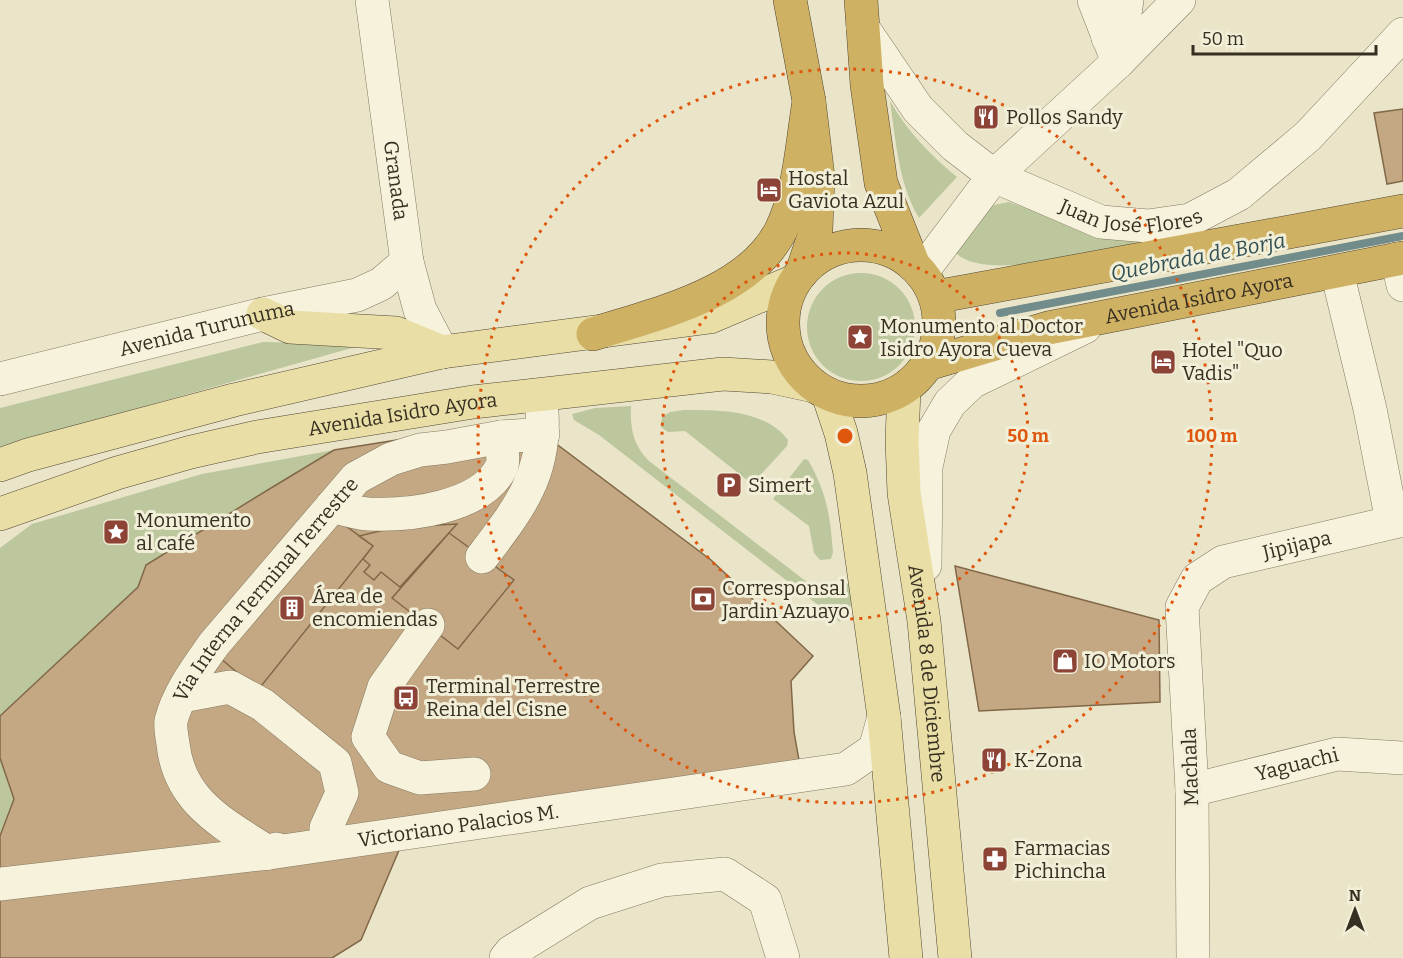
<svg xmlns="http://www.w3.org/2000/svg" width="1403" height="958" font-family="Bitter,serif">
  <rect width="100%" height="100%" fill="#eae5c9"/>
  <path fill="#bcc79e" d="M890 101C908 132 929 154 957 177L919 218C898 182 896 141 890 101Z
    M1009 202 1106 237 1153 239C1114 247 978 287 954 250L989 206Z
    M807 327a54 54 0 1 1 108 0a54 54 0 1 1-108 0Z
    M263 342 366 344 53 432 0 451V408Z
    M631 406C630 428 633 445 649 461L816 589H830L851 583 854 600 840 622 599 435 574 420 572 414 595 408Z
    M684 410C717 410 765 409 788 440L787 446 752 484 685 431 668 432 661 427 662 417 670 412Z
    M334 450 146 565 138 587 0 716V548L32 524 202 474Z
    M804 459 808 460C827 493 830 515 833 552L831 559 820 560 814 553 809 526 773 499Z
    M0 758 14 799 0 836Z"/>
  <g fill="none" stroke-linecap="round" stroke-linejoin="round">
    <path stroke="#718c8a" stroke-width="8" d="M1000 313 1403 236"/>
  </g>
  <path fill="#c4a883" stroke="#816848" stroke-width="1.5" d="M1403 109V181L1387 184 1374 113Z
    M466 429 543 434 711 560 813 656 791 681 794 732 800 766 411 822 361 940 332 958H0V836L14 799 0 758V716L138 587 146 565 271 488 334 450Z
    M335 518 373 546 258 690 220 658Z
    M457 524 400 587 381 572 374 580 364 572 370 565 363 559 373 546 359 536 396 527Z
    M449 533 514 580 458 649 392 598Z
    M955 566 1159 620 1160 702 979 711Z"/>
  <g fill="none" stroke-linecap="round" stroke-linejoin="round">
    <defs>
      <g id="minor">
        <path id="s1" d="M372 0 407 262 420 310 442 352"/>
        <path d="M1094 0 1118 62"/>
        <path id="s2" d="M863 28 918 109 955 146 994 176 1101 222 1148 226 1190 220 1239 194 1308 136 1403 34"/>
        <path d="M1108 38 1125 14 1127 0"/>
        <path d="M1397 259 1403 285"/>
        <path d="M1337 272 1370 409 1392 521"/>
        <path d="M921 273 994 176 1118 62 1179 0"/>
        <path id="s3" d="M0 379 263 314 357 295 381 284 407 262"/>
        <path d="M332 506C343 509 356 513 368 514 408 516 481 508 501 468 505 460 501 446 501 437"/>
        <path d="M482 557C518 510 546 475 542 412"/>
        <path d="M925 565 926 467 934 430 950 403 972 382 1085 327"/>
        <path d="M428 625 384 687 368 737 389 767 420 778 474 774"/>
        <path d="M182 696 230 687 263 705 335 763 342 793 326 828"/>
        <path id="s4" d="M1192 790 1337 754 1403 758"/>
        <path id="s5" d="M276 849 269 853C224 824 179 802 173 744 172 737 170 727 171 721 178 693 198 667 214 644L356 478 391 459 420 450 447 447 501 437 543 434"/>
        <path id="s6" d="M0 884 269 853 846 769 875 749 884 717"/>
        <path d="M506 958 511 952 590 903 662 880 725 874 765 900 783 958"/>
        <path id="s7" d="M1193 958 1192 790 1182 607 1197 579 1223 562 1403 520"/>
      </g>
      <g id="major">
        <path d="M263 314 290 327 396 333 442 352"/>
        <path id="s8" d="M904 389 902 440 904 493 924 621 955 958"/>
        <path d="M828 394 841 433 850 473 884 717 906 958"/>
        <path d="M0 465 28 455 234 400 442 352 710 317 795 281"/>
        <path id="s9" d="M0 514 117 473 191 452 257 437 473 402 723 374 772 377 814 386"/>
      </g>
      <g id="highway">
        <path d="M790 0 809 101 818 177 816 230 802 272"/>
        <path d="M861 0 867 85 881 183 914 266"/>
        <circle cx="861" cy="323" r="78"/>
        <path d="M935 297 1403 211"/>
        <path d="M593 334C655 314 749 294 781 230 800 191 802 143 809 101"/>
        <path id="s10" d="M928 364 1048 328 1403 258"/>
      </g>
    </defs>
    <use href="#minor" stroke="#857960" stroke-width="34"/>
    <use href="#major" stroke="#534733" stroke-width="34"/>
    <use href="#highway" stroke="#534733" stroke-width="34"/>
    <use href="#minor" stroke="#f6f2dc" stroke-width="33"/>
    <use href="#major" stroke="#e8dea6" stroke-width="33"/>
    <use href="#highway" stroke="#cfb164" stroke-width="33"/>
  </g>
  <g fill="none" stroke="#df570d" stroke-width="3" stroke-dasharray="3 6">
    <circle cx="845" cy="436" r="183"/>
    <circle cx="845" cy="436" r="367"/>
  </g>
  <defs>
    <symbol id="restaurant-square" viewBox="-11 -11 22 22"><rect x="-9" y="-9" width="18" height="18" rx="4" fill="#8d4336" stroke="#f2efd8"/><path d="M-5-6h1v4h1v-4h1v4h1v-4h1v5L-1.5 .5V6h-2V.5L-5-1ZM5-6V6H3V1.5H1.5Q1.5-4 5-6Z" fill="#fff"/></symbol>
    <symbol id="hotel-square" viewBox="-11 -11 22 22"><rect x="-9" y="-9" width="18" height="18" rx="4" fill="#8d4336" stroke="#f2efd8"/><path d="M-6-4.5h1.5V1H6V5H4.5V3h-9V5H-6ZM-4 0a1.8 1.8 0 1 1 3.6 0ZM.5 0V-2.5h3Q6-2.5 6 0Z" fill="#fff"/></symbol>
    <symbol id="sight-square" viewBox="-11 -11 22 22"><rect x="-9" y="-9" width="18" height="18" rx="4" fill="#8d4336" stroke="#f2efd8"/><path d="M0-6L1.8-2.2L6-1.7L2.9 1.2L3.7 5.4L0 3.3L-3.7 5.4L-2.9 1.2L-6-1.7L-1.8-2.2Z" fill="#fff"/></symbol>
    <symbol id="parking-square" viewBox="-11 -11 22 22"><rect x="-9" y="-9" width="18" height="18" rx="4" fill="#8d4336" stroke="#f2efd8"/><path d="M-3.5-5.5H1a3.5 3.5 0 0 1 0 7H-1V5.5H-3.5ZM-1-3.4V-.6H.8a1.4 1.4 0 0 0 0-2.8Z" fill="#fff"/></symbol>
    <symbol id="bank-square" viewBox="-11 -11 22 22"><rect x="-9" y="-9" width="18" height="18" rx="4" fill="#8d4336" stroke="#f2efd8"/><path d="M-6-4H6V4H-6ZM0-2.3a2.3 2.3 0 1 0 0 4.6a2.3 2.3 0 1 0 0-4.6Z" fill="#fff"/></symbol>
    <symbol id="building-square" viewBox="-11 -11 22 22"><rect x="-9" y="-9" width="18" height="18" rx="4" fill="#8d4336" stroke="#f2efd8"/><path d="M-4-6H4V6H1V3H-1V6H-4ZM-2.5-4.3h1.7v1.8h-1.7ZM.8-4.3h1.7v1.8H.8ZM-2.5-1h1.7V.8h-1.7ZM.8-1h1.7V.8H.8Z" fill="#fff"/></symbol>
    <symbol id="shop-square" viewBox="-11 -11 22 22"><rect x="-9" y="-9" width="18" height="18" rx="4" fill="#8d4336" stroke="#f2efd8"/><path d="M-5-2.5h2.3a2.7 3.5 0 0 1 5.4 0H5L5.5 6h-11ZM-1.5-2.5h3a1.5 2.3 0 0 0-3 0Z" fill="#fff"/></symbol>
    <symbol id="bus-square" viewBox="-11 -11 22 22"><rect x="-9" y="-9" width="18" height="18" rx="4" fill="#8d4336" stroke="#f2efd8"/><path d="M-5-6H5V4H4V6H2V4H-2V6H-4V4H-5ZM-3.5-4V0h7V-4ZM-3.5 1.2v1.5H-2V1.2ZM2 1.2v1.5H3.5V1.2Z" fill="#fff"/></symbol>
    <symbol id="pharmacy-square" viewBox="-11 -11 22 22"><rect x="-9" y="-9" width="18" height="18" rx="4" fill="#8d4336" stroke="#f2efd8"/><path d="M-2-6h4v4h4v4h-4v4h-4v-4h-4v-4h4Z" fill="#fff"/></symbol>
  </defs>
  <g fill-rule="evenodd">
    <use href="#restaurant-square" x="971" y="102" width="30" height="30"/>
    <use href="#hotel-square" x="754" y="175" width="30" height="30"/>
    <use href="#sight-square" x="845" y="322" width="30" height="30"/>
    <use href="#hotel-square" x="1148" y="347" width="30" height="30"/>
    <use href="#parking-square" x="714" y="470" width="30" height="30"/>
    <use href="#sight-square" x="101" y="517" width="30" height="30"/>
    <use href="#bank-square" x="688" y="584" width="30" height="30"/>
    <use href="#building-square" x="277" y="593" width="30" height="30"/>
    <use href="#shop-square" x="1050" y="646" width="30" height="30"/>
    <use href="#bus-square" x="391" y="683" width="30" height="30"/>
    <use href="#restaurant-square" x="979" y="745" width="30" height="30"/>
    <use href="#pharmacy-square" x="980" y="844" width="30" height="30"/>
  </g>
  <g text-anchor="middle" stroke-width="6" stroke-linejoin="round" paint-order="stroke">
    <g font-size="20" fill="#372f22" stroke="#f2efd8" text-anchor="start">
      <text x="1006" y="124">Pollos Sandy</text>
      <text x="788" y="185">Hostal<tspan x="788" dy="23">Gaviota Azul</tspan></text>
      <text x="880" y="333">Monumento al Doctor<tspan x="880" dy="23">Isidro Ayora Cueva</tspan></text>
      <text x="1182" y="357">Hotel "Quo<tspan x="1182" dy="23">Vadis"</tspan></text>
      <text x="748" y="492">Simert</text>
      <text x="136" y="527">Monumento<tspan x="136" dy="23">al café</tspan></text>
      <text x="722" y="595">Corresponsal<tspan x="722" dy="23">Jardin Azuayo</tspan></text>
      <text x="312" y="603">Área de<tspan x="312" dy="23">encomiendas</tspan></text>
      <text x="1084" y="668">IO Motors</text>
      <text x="426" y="693">Terminal Terrestre<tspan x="426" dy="23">Reina del Cisne</tspan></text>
      <text x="1014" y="767">K-Zona</text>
      <text x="1014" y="855">Farmacias<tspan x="1014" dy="23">Pichincha</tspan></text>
    </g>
    <g font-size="20" fill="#372f22" stroke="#f2efd8">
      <text dy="7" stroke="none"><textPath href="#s1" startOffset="182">Granada</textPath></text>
      <text dy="7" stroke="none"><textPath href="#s2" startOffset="345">Juan José Flores</textPath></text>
      <text dy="7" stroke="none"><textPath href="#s10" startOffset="279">Avenida Isidro Ayora</textPath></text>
      <text dy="7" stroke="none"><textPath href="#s3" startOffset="213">Avenida Turunuma</textPath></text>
      <text dy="7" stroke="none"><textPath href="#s9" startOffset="416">Avenida Isidro Ayora</textPath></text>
      <text dy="7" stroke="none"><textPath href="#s7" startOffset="490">Jipijapa</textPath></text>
      <text dy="7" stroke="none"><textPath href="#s5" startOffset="346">Via Interna Terminal Terrestre</textPath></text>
      <text dy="7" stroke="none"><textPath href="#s8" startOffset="286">Avenida 8 de Diciembre</textPath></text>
      <text dy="7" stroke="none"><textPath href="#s4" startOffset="108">Yaguachi</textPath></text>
      <text transform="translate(1190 767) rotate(-92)" y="7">Machala</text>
      <text dy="7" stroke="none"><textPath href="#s6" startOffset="462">Victoriano Palacios M.</textPath></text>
    </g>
    <g font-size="21" font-style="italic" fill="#335155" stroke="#f2efd8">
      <text transform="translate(1198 257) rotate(-11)" y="7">Quebrada de Borja</text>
    </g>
  </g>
  <circle cx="845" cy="436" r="9" fill="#df570d" stroke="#f2efd8" stroke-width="3"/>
  <g font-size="18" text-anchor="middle" font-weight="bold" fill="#df570d" stroke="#f2efd8" stroke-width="6" stroke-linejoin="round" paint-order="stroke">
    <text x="1028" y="442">50 m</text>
    <text x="1212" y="442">100 m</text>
  </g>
  <g transform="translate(1355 910)" stroke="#f2efd8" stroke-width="4.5" paint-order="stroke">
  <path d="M0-4.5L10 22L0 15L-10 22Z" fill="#372f22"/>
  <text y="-9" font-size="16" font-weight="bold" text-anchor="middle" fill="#372f22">N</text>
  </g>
  <path d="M1193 45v9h183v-9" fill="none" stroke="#372f22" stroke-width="3"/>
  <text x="1202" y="45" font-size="18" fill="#372f22" stroke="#f2efd8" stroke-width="4.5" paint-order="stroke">50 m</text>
</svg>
